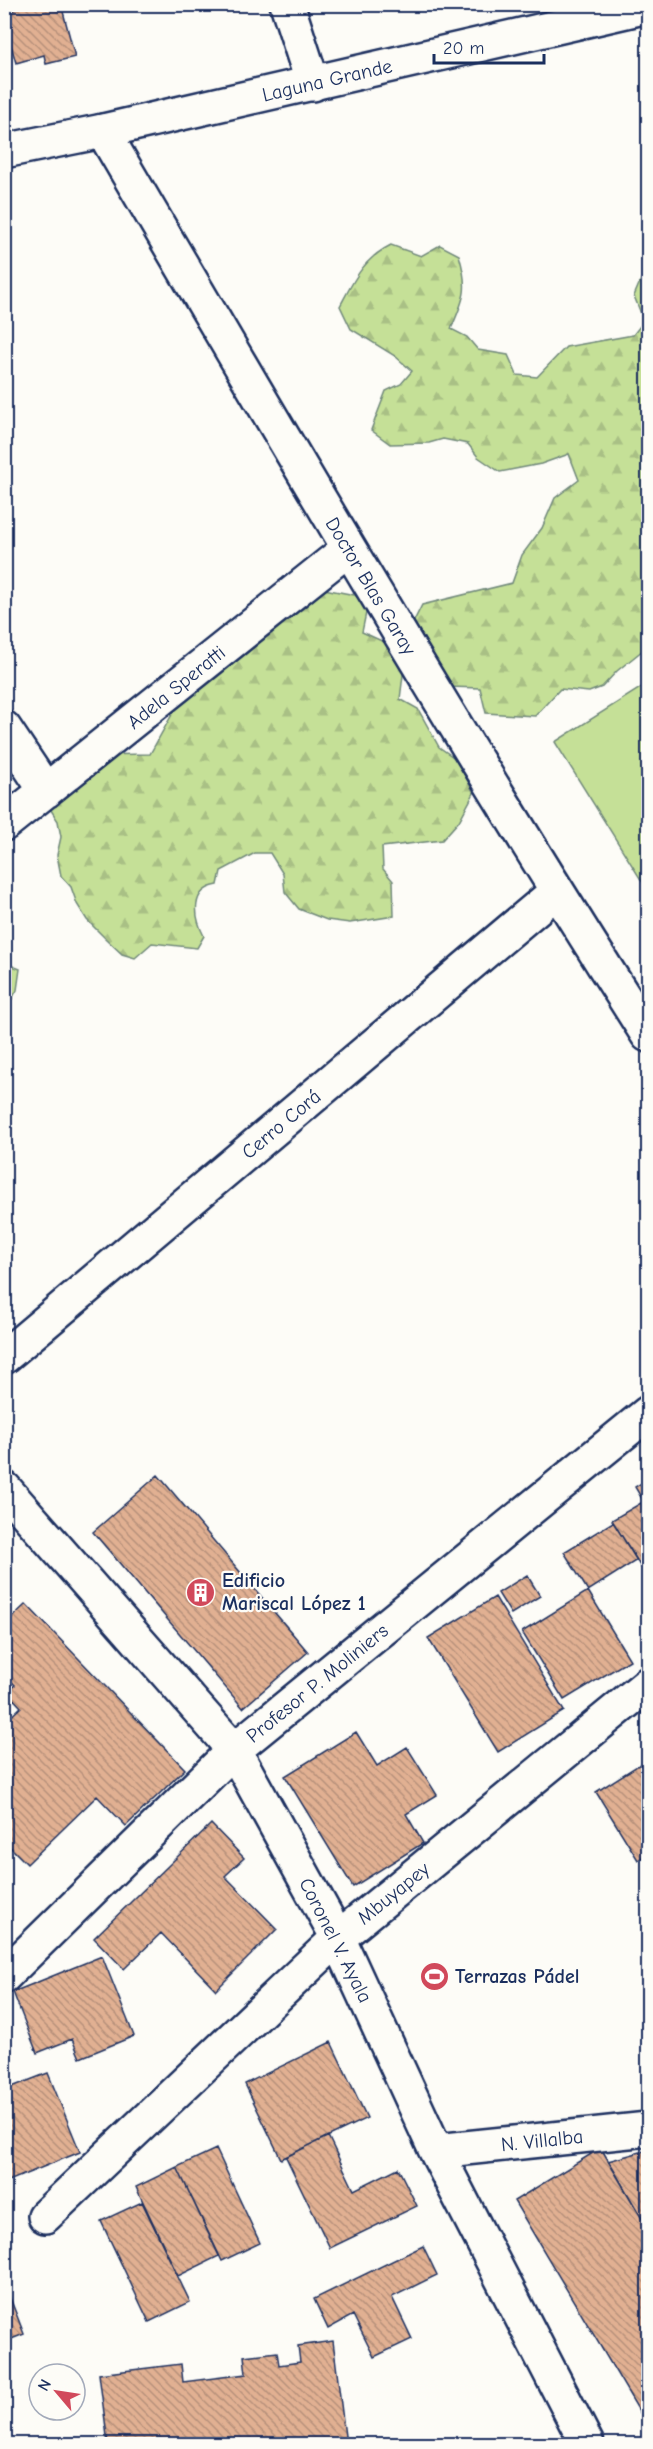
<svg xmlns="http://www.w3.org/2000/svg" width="653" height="2449" font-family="'Comic Neue',sans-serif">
  <defs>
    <pattern id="forest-firs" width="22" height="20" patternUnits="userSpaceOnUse" patternTransform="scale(1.5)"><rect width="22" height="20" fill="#c5e097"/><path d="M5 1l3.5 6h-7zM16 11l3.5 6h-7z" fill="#a9c085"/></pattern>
    <pattern id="building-back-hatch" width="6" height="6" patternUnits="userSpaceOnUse" patternTransform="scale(1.5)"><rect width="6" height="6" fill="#e1b092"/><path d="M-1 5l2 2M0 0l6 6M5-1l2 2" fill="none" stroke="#b6907a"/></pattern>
  </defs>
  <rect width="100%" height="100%" fill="#fdfcf7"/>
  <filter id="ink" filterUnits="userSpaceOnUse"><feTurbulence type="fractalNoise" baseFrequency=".0167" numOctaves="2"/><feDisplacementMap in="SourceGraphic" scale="12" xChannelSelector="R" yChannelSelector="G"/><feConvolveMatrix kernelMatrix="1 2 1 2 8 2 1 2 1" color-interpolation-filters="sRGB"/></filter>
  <g filter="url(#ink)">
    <path fill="url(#forest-firs)" stroke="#70887a" stroke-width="1.5" d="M648 233V646L617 671 602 687 589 692 560 689 535 716 486 713 480 688 450 687 412 625 422 605 512 583 522 555 542 528 555 498 579 480 569 454 541 464 500 472 478 457 468 444 443 439 429 443 390 444 371 430 386 391 401 384 412 371 395 356 351 329 340 306C354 280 363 259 391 245L421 256 440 245 459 255C469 289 465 297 451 329L467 337 478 350 508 355 517 375 537 377 566 347 633 335 644 321 634 296 645 270 644 236Z
      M324 589 355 595 367 608 362 632 395 647 404 667 400 699 418 709 439 747 456 759 474 793 459 821 442 840 382 847 383 869 393 881 394 916 350 923 327 920 299 909 285 892 283 874 270 853H255L221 871 218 885C190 889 194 917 204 936L197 948 152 943 135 958 122 954 106 939 87 920 77 904 71 887 61 876 57 855 61 837 58 821 49 807 91 755 150 754 174 711 192 691Z
      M5 963 20 969 17 990 5 1011Z"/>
    <path fill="#c5e097" stroke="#70887a" stroke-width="1.5" d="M648 683V891L555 742Z"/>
    <path fill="url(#building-back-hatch)" stroke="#1b2f5e" stroke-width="1.5" d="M15 4H61L75 57 46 64 44 55 16 63 4 21V13L16 9Z
      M330 4H371L331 9Z
      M158 1475 308 1652 243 1708 93 1532Z
      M648 1479V1509L635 1487Z
      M646 1500 648 1505V1571L645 1574 612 1520Z
      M613 1522 637 1560 588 1591 564 1552Z
      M527 1575 540 1596 511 1614 498 1593Z
      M588 1591 630 1660 564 1700 522 1632Z
      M495 1597 564 1711 498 1752 428 1638Z
      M26 1604 185 1769 126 1826 97 1796 27 1864 4 1841V1723L21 1707 7 1692 15 1685 4 1674V1625Z
      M356 1732 377 1766 407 1747 437 1795 406 1814 423 1843 353 1887 285 1776Z
      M648 1759V1853L638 1860 596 1792Z
      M211 1824 244 1858 225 1876 277 1929 216 1990 161 1933 124 1969 94 1938Z
      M102 1956 134 2036 80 2058 72 2039 37 2053 13 1992Z
      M331 2042 367 2118 281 2159 245 2084Z
      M48 2073 80 2152 4 2183V2090Z
      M328 2136 354 2190 398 2168 417 2206 330 2248 286 2157Z
      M601 2148 648 2229V2426L514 2201Z
      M216 2149 260 2243 222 2261 177 2167Z
      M648 2150V2229L608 2161Z
      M177 2167 219 2256 178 2276 136 2187Z
      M142 2202 190 2302 149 2322 101 2221Z
      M423 2246 437 2275 392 2297 412 2339 374 2357 353 2315 328 2329 314 2299Z
      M5 2285 24 2334 4 2342V2285Z
      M333 2341 346 2444H108L99 2374 181 2364 183 2382 246 2374 244 2356 277 2352 279 2365 300 2362 298 2346Z"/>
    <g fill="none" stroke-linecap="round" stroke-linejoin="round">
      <defs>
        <path id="minor" d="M287 4 313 84
          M103 131C281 435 459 739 648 1035
          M4 728 46 791
          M4 824 348 549
          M4 1357 557 891
          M4 1488 234 1750 338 1938 436 2151 587 2444
          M4 1976 234 1750 648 1413
          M436 2151 648 2129
          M45 2216 338 1938 648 1684"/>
        <path id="secondary" d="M4 151 103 131 648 6"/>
      </defs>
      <use href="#minor" stroke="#1b2f5e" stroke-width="38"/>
      <use href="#secondary" stroke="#1b2f5e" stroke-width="38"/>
      <use href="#minor" stroke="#fdfcf7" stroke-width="33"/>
      <use href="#secondary" stroke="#fdfcf7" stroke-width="33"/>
    </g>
  </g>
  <defs>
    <symbol id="building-disc" viewBox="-11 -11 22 22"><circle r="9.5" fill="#d1495b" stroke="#fdfcf7"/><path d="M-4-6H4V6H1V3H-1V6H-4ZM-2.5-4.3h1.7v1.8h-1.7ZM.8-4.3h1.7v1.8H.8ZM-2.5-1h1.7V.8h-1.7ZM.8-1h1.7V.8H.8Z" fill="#fff"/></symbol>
    <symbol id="stadium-disc" viewBox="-11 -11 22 22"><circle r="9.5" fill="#d1495b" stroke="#fdfcf7"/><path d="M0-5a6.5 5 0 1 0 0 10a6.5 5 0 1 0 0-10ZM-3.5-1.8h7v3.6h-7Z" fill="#fff"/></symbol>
  </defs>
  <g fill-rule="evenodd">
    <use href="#building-disc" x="184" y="1576" width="33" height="33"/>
    <use href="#stadium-disc" x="418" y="1960" width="33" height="33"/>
  </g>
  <g text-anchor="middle" stroke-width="4.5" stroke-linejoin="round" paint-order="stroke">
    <g font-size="20" fill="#1b2f5e" stroke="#fdfcf7">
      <text transform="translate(327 80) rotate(-13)" y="7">Laguna Grande</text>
      <text transform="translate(371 586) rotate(59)" y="7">Doctor Blas Garay</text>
      <text transform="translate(176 687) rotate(-39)" y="7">Adela Speratti</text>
      <text transform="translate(281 1124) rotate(-40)" y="7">Cerro Corá</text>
      <text transform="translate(317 1683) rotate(-39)" y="7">Profesor P. Moliniers</text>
      <text transform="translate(393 1893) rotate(-39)" y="7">Mbuyapey</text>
      <text transform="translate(336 1940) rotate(63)" y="7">Coronel V. Ayala</text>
      <text transform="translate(542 2140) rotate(-6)" y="7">N. Villalba</text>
    </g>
    <g font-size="20" font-weight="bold" fill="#1b2f5e" stroke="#fdfcf7" text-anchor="start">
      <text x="222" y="1587">Edificio<tspan x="222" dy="23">Mariscal López 1</tspan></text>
      <text x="455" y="1983">Terrazas Pádel</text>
    </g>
  </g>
  <rect width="653" height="2449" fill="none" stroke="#fdfcf7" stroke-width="24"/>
  <rect x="12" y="12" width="629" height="2425" fill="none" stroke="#1b2f5e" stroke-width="2" filter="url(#ink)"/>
  <g transform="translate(57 2392) rotate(299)"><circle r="28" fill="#fdfcf7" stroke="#a3aaba" stroke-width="1.5"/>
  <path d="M0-4.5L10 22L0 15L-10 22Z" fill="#d1495b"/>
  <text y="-9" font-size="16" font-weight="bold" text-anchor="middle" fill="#1b2f5e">N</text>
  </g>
  <path d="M434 54v9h110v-9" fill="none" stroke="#1b2f5e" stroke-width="3"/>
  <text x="443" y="54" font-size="18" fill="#1b2f5e" stroke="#fdfcf7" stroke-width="4.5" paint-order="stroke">20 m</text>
</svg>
